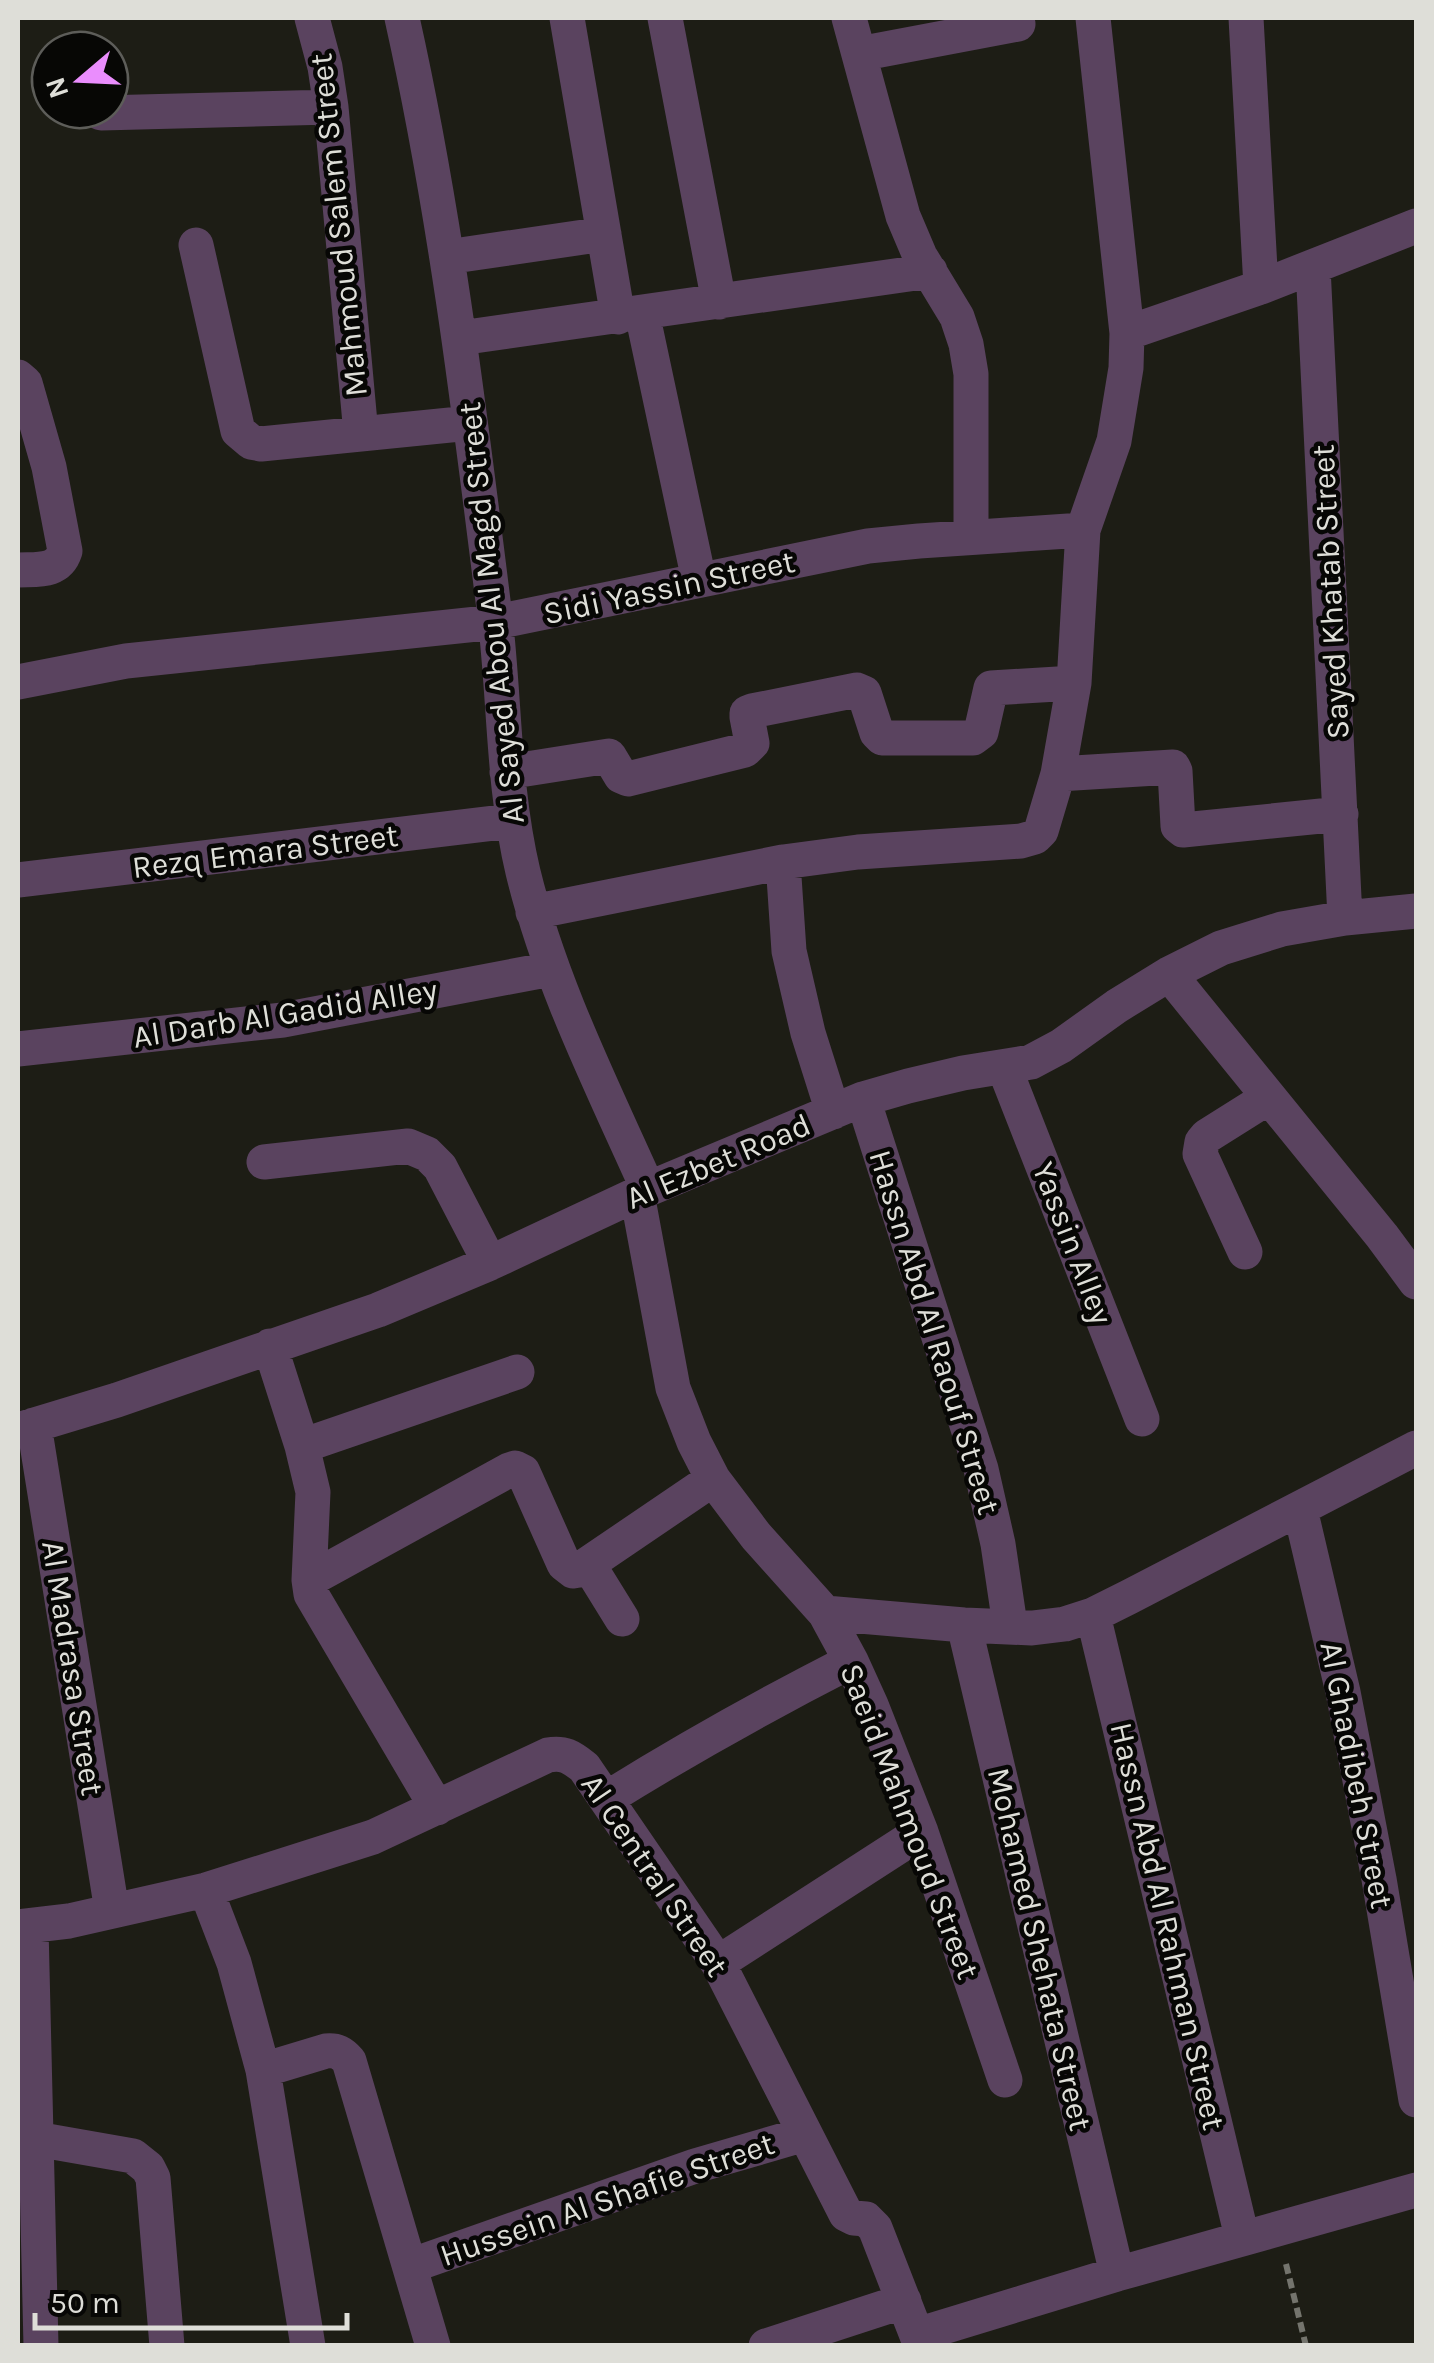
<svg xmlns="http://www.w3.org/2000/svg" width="1434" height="2363" font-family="Karla,sans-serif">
  <rect width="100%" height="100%" fill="#1d1d15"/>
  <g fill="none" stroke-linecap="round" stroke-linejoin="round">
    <path stroke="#74746d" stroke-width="6" stroke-dasharray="10 5" stroke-linecap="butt" d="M1286 2264 1306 2346"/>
    <path stroke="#5a435f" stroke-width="35" d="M312 18 325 67 331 107 361 434
      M402 18C446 215 470 416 495 617 505 702 503 788 523 872 550 983 602 1086 648 1189
      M567 18 618 317
      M665 18 719 302
      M849 18 903 216 920 256 957 317 966 344 971 374V537
      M1246 18 1261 287
      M859 54 1018 24
      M101 113 331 107
      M196 245 238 431 251 442 261 444 470 423
      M447 257 604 234
      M1313 267 1345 918
      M642 313 699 580
      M1127 333 1261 287 1416 226
      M460 338 930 271
      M18 377 25 383 49 467 65 551C58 573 37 569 18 570
      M18 682 126 661 496 622 868 546 919 541 1083 530
      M507 772 609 756 621 776 628 779 745 750 752 743 747 717V713L752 711 857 690 864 693 877 733 882 738H973L981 732 991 688 1074 683
      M1058 774 1173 767 1175 771 1178 826 1183 830 1341 814
      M783 862 789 951 808 1033 833 1112
      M18 880 512 821
      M533 912 783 862 858 852 1021 841 1035 837 1041 831 1058 774 1074 683 1083 530 1114 441 1126 368 1127 333 1093 18
      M1169 974 1382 1236 1416 1282
      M18 1049 283 1020 551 969
      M1004 1067 1142 1419
      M863 1099 981 1469 998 1544 1010 1625
      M264 1162 408 1146 427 1154 440 1167 490 1263
      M637 1194 673 1388 694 1442 713 1479 756 1536 825 1613 851 1661 871 1705 921 1832 1005 2080
      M1245 1252 1200 1154 1202 1142 1207 1136 1269 1097
      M270 1346 302 1446 313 1492 309 1580 311 1594 437 1808
      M34 1425 112 1911
      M18 1430 117 1400 378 1310 490 1263 648 1189 863 1099 908 1086 963 1073 1031 1062 1061 1046 1117 1006 1169 974 1221 948 1282 929 1345 918 1416 911
      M302 1446 517 1372
      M1300 1509 1343 1692 1379 1879 1416 2100
      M588 1564 622 1619
      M309 1580 509 1470 515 1468 523 1472 564 1564 573 1571 579 1570 713 1479
      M825 1613 964 1625 1032 1628 1065 1624 1093 1615 1129 1597 1416 1448
      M1093 1615 1242 2237
      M964 1625 1117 2274
      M606 1799C686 1749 767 1704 851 1661
      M206 1890 234 1963 263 2070 308 2346
      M18 1927 69 1921 206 1890 373 1837 548 1755C564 1752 571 1757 584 1767L718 1963 846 2214 854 2218 866 2219 875 2228 921 2346
      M31 1927 41 2346
      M718 1963 921 1832
      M263 2070 326 2051C337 2050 342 2053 349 2061L433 2346
      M36 2139 133 2156 148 2168 153 2178 167 2346
      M410 2266 695 2166 805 2134
      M917 2335 1117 2274 1416 2190
      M766 2346 904 2301"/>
  </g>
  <g text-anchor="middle" stroke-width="9" stroke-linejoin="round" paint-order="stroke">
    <g font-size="32" fill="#deded8" stroke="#070705">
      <text transform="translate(338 225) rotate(-96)" y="11">Mahmoud Salem Street</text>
      <text transform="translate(669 587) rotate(-12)" y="11">Sidi Yassin Street</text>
      <text transform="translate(1330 592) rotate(-93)" y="11">Sayed Khatab Street</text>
      <text transform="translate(491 613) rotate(-96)" y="11">Al Sayed Abou Al Magd Street</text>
      <text transform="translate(265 851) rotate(-7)" y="11">Rezq Emara Street</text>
      <text transform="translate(285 1013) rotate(-9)" y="11">Al Darb Al Gadid Alley</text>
      <text transform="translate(718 1161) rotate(-23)" y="11">Al Ezbet Road</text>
      <text transform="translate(1073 1243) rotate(69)" y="11">Yassin Alley</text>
      <text transform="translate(935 1332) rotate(73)" y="11">Hassn Abd Al Raouf Street</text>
      <text transform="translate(73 1668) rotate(81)" y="11">Al Madrasa Street</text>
      <text transform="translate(1357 1775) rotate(79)" y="11">Al Ghadibeh Street</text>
      <text transform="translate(910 1821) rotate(69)" y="11">Saeid Mahmoud Street</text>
      <text transform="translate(655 1875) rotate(56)" y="11">Al Central Street</text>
      <text transform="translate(1168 1926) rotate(77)" y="11">Hassn Abd Al Rahman Street</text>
      <text transform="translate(1040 1949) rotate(77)" y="11">Mohamed Shehata Street</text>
      <text transform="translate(607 2199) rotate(-19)" y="11">Hussein Al Shafie Street</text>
    </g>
  </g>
  <rect width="1434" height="2363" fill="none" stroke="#deded8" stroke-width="40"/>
  <g transform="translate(80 80) rotate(251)"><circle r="48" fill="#070705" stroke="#5d5d59" stroke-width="2.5"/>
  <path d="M0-8L18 38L0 25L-18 38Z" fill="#ea8dfd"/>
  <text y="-15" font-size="28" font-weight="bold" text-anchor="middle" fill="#deded8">N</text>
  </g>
  <path d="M35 2313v15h312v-15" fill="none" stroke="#deded8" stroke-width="5"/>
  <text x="50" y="2313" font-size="30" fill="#deded8" stroke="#070705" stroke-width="8" paint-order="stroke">50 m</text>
</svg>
